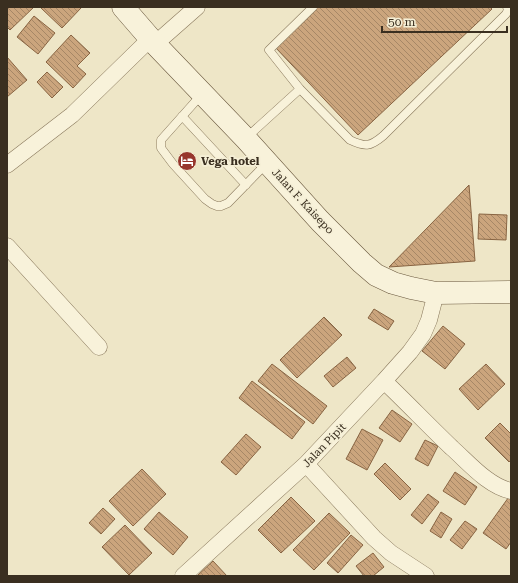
<svg xmlns="http://www.w3.org/2000/svg" width="518" height="583" font-family="'Roboto Serif',serif">
  <defs>
    <pattern id="building-back-hatch" width="6" height="6" patternUnits="userSpaceOnUse"><rect width="6" height="6" fill="#cba57d"/><path d="M-1 5l2 2M0 0l6 6M5-1l2 2" fill="none" stroke="#a68766"/></pattern>
  </defs>
  <rect width="100%" height="100%" fill="#eee6c7"/>
  <path fill="url(#building-back-hatch)" stroke="#886442" d="M7 7H34L10 30 7 27Z
    M42 7H79L81 8 62 28 41 8Z
    M317 7H490L492 9 358 135 275 47Z
    M34 16 55 33 38 54 17 37Z
    M71 35 90 53 77 66 86 74 73 88 46 62Z
    M7 57 27 80 7 97Z
    M47 72 63 87 52 98 37 82Z
    M469 185 475 261 389 267Z
    M479 214 507 215 506 240 478 239Z
    M374 309 394 321 388 330 368 318Z
    M324 317 342 335 297 378 280 360Z
    M443 326 465 344 445 369 422 351Z
    M347 357 356 368 333 387 324 376Z
    M272 364 327 406 313 424 258 381Z
    M486 364 505 384 478 410 459 389Z
    M252 381 305 422 292 439 239 398Z
    M392 410 412 424 400 442 379 428Z
    M500 423 511 434V460L509 462 485 438Z
    M362 429 383 440 367 470 346 459Z
    M246 434 261 447 236 475 221 462Z
    M425 440 438 446 428 466 415 459Z
    M385 463 411 489 400 500 374 474Z
    M142 469 166 494 133 526 109 501Z
    M455 472 477 487 465 505 443 491Z
    M428 494 439 502 422 524 411 515Z
    M511 494V542L506 549 483 533Z
    M291 497 315 521 281 553 258 530Z
    M103 508 115 519 101 534 89 523Z
    M159 512 188 537 173 555 144 529Z
    M441 512 452 519 441 538 430 531Z
    M329 513 350 533 314 570 293 550Z
    M465 521 477 529 462 549 450 540Z
    M125 525 152 553 129 575 102 547Z
    M351 535 363 545 338 573 327 563Z
    M373 553 384 567 373 576H364L356 566Z
    M213 561 227 576H197Z"/>
  <g fill="none" stroke-linecap="round" stroke-linejoin="round">
    <defs>
      <path id="lane" d="M313 7 269 50 300 89 350 140C365 147 370 147 383 136L506 14 508 10 507 7
        M202 94 161 140V148L173 164 205 199 212 204 217 206H221L228 203 267 163
        M182 116 246 185
        M246 138 300 89"/>
      <path id="street" d="M155 44 197 7
        M7 165 72 115 151 38
        M7 246 99 347
        M384 381C407 403 429 426 452 448 469 463 488 486 511 491
        M306 464 374 538 391 553 426 576
        M183 576 306 464 384 381 410 352 423 334 429 320 436 293"/>
      <path id="secondary" d="M123 7 155 44 246 139 320 221 362 263 376 275 393 283 411 288 436 293 511 292"/>
    </defs>
    <use href="#lane" stroke="#89785c" stroke-width="9"/>
    <use href="#street" stroke="#89785c" stroke-width="17"/>
    <use href="#secondary" stroke="#6b593f" stroke-width="23"/>
    <use href="#lane" stroke="#f8f2da" stroke-width="8"/>
    <use href="#street" stroke="#f8f2da" stroke-width="16"/>
    <use href="#secondary" stroke="#f8f2da" stroke-width="22"/>
  </g>
  <defs>
    <symbol id="hotel-disc" viewBox="-11 -11 22 22"><circle r="9.5" fill="#97362d" stroke="#f5efd6"/><path d="M-6-4.5h1.5V1H6V5H4.5V3h-9V5H-6ZM-4 0a1.8 1.8 0 1 1 3.6 0ZM.5 0V-2.5h3Q6-2.5 6 0Z" fill="#fff"/></symbol>
  </defs>
  <g fill-rule="evenodd">
    <use href="#hotel-disc" x="176" y="150" width="22" height="22"/>
  </g>
  <g text-anchor="middle" stroke-width="3.5" stroke-linejoin="round" paint-order="stroke">
    <g font-size="11" font-weight="bold" fill="#3a2f20" stroke="#f5efd6" text-anchor="start">
      <text x="201" y="165">Vega hotel</text>
    </g>
    <g font-size="11" fill="#3a2f20" stroke="#f5efd6">
      <text transform="translate(303 201) rotate(47)" y="4">Jalan F. Kaisepo</text>
      <text transform="translate(324 445) rotate(-46)" y="4">Jalan Pipit</text>
    </g>
  </g>
  <rect width="518" height="583" fill="none" stroke="#3a2f20" stroke-width="16"/>
  <path d="M382 26v6h125v-6" fill="none" stroke="#3a2f20" stroke-width="2"/>
  <text x="388" y="26" font-size="12" fill="#3a2f20" stroke="#f5efd6" stroke-width="3" paint-order="stroke">50 m</text>
</svg>
